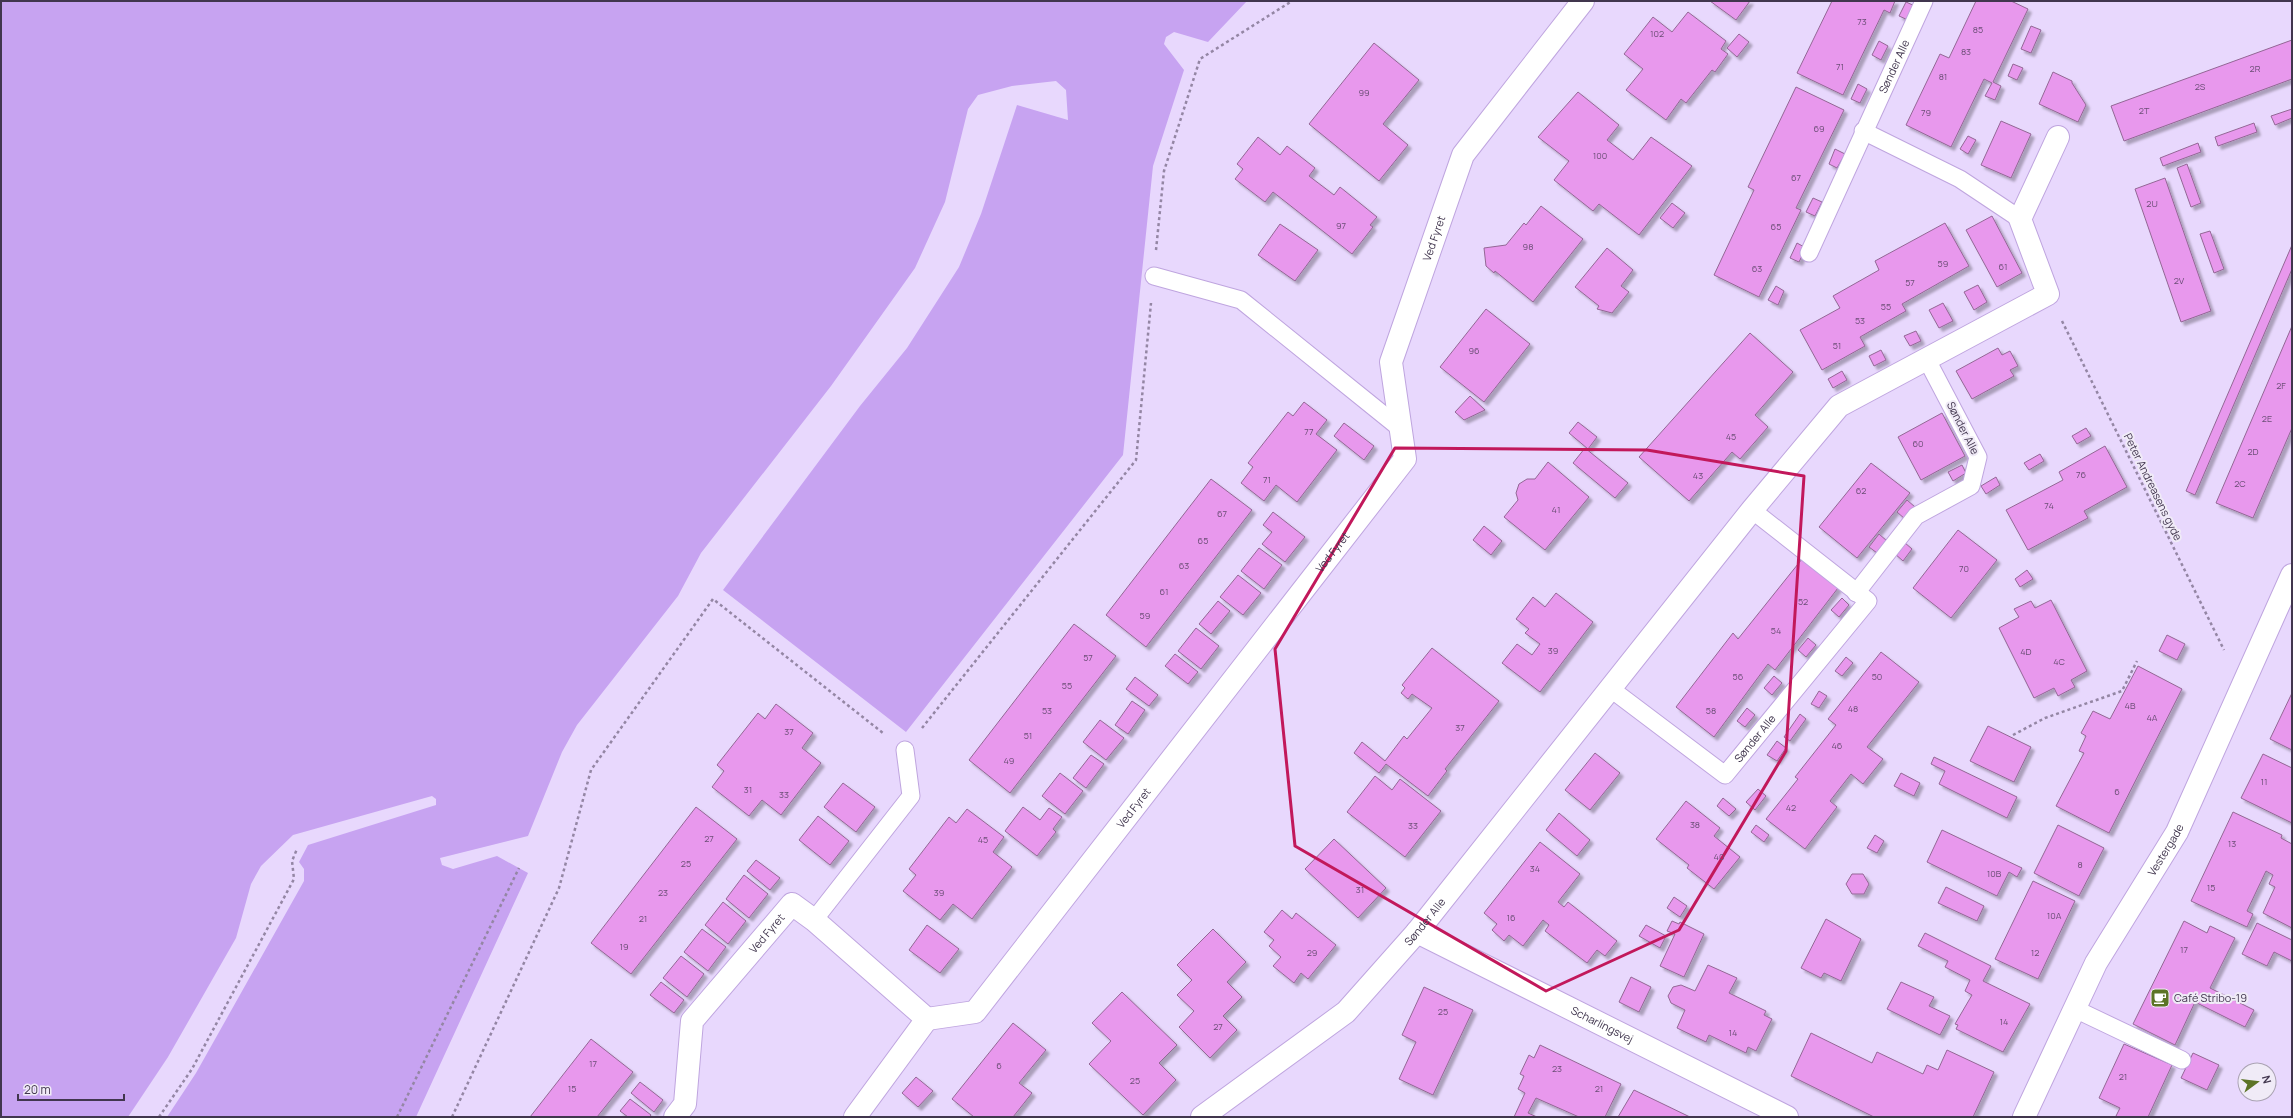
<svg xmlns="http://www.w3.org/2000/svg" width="2293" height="1118" font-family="Manrope,sans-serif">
  <defs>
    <filter id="shadow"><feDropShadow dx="3.5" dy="3.5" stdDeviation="1" flood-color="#0004"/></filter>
  </defs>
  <rect width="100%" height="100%" fill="#e8d8fd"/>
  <path fill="#c7a3f1" d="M1 1H1247L1208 42 1174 32 1166 37 1164 44 1184 70 1153 166 1123 455 906 732 723 590 860 406 907 348 959 267 981 214 1017 105 1068 120 1066 90 1056 81 1012 86 978 95 968 109 945 202 915 268 831 386 701 553 678 596 577 725 562 752 528 836 440 858 442 865 453 869 497 856 528 873 416 1117H167L196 1073 304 881V869L299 862 308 845 436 805V799L432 796 293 835 261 866 251 884 236 938 168 1057 128 1117H1Z"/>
  <path fill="#e898ed" stroke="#936795" filter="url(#shadow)" d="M1710 1H1750L1736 20Z
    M1832 1H1895L1890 13 1884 10 1843 95 1797 73Z
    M1976 1H2011L2028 9 1993 82 2001 86 1995 100 1985 96 1992 83 1984 79 1951 147 1906 125 1940 54 1949 58Z
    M1906 2 1915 6 1908 20 1899 16Z
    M1688 12 1726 41 1721 49 1728 54 1715 72 1712 70 1686 103 1681 99 1666 120 1626 90 1643 69 1624 54 1653 17 1672 32Z
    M2031 26 2041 30 2031 53 2021 49Z
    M1739 34 1749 42 1737 57 1727 48Z
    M2292 40V79L2124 141 2111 106Z
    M1879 41 1888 46 1881 60 1872 55Z
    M1374 43 1419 80 1383 124 1408 145 1379 181 1309 124Z
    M2013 64 2023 68 2017 80 2008 76Z
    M2053 72 2072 81V83L2086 105 2078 122 2039 104Z
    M1858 84 1867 89 1860 103 1851 99Z
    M1796 87 1844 110 1796 208 1801 210 1759 297 1714 275 1754 190 1748 187Z
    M1578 92 1619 125 1607 140 1633 160 1651 137 1692 166 1639 235 1599 204 1593 211 1554 180 1569 161 1538 137Z
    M2292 109V118L2275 125 2271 116Z
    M2001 121 2031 134 2011 178 1981 165Z
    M2254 123 2257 132 2218 146 2215 137Z
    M1968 136 1976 140 1968 154 1960 149Z
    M1258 137 1280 155 1287 146 1315 168 1309 176 1334 195 1340 187 1377 217 1370 225 1373 227 1352 254 1273 192 1265 202 1235 179 1243 169 1237 164Z
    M2198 143 2201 152 2163 166 2160 158Z
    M1835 149 1845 154 1837 168 1829 164Z
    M2187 164 2201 203 2191 207 2177 168Z
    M2165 178 2211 311 2181 322 2135 189Z
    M1813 198 1822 202 1815 216 1806 212Z
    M1672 203 1685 213 1673 228 1660 218Z
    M1541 206 1583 239 1533 302 1495 271 1494 273 1486 266 1484 248 1506 245 1524 223 1526 225Z
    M1992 216 2022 273 1997 287 1966 230Z
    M1945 223 1969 266 1902 304 1906 311 1860 337 1865 346 1822 370 1800 330 1840 308 1833 296 1879 270 1875 261Z
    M1280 224 1318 250 1295 281 1258 255Z
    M2210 231 2224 269 2214 273 2200 234Z
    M1797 243 1806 248 1799 262 1790 258Z
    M2292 245V269L2195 495 2186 491Z
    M1607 248 1633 270 1621 286 1629 292 1612 313 1597 309 1599 306 1575 287Z
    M1978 285 1987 302 1974 310 1964 292Z
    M1776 286 1784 291 1778 305 1768 300Z
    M1943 303 1953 321 1939 328 1929 310Z
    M1486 309 1530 344 1484 402 1440 367Z
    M2292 326V428L2253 518 2216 503Z
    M1916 331 1921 341 1910 346 1904 336Z
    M1750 333 1793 372 1755 415 1768 427 1740 459 1732 452 1689 501 1639 457Z
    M1998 348 2002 355 2010 351 2018 366 2010 370 2014 376 1972 399 1956 371Z
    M1881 350 1886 360 1874 366 1869 356Z
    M1842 371 1847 380 1833 388 1828 379Z
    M1470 396 1485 410 1464 420 1455 412Z
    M1304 402 1327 420 1316 434 1337 450 1297 502 1276 485 1264 501 1241 483 1253 467 1248 463 1288 412 1293 416Z
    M1942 413 1965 456 1921 480 1898 437Z
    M1578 422 1597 437 1588 449 1569 433Z
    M1344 423 1374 446 1364 460 1334 436Z
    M2086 428 2091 436 2077 444 2072 436Z
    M2105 446 2127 487 2084 511 2088 518 2028 550 2006 510 2063 480 2059 472Z
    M1585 448 1628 483 1615 498 1573 463Z
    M2040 454 2044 461 2029 470 2024 463Z
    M1548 462 1589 497 1545 550 1504 517 1518 500 1516 493 1519 484 1527 479H1535Z
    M1871 463 1910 493 1857 558 1819 527Z
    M1962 465 1966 473 1953 481 1948 472Z
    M1996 477 2000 485 1986 494 1981 486Z
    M1211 479 1252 510 1146 647 1106 615Z
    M1907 500 1915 507 1905 519 1897 512Z
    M1273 512 1305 537 1285 562 1262 544 1272 532 1263 525Z
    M1484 526 1502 541 1491 555 1473 540Z
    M1958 530 1997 560 1951 618 1913 588Z
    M1879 534 1887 541 1877 553 1869 547Z
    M1904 542 1912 549 1903 561 1894 553Z
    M1259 548 1282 565 1264 589 1241 571Z
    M1802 559 1838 588 1775 670 1768 664 1714 737 1676 707 1733 633 1738 639Z
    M2027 570 2033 579 2020 587 2015 579Z
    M1238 575 1261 593 1243 615 1220 597Z
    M1556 593 1593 622 1540 692 1502 663 1517 644 1532 655 1540 644 1525 633 1529 629 1516 619 1533 597 1545 607Z
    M1842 598 1849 605 1839 617 1831 610Z
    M2051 600 2087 671 2071 680 2075 687 2058 696 2054 688 2034 698 1999 628 2019 617 2014 609 2031 601 2035 608Z
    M1218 601 1230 611 1211 634 1199 624Z
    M1074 624 1116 656 1010 793 969 760Z
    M1196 628 1219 646 1201 669 1178 651Z
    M2167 635 2185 644 2177 660 2159 651Z
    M1808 638 1816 645 1806 657 1798 650Z
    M1432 648 1499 701 1445 769 1447 771 1428 796 1386 764 1379 773 1354 753 1362 742 1385 761 1404 736 1407 739 1432 708 1412 694 1408 699 1401 693 1405 688 1402 685Z
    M1881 652 1919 682 1867 747 1883 759 1863 784 1851 774 1830 801 1837 807 1805 849 1766 819 1798 779 1795 777 1836 725 1828 719Z
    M1175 654 1198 672 1188 684 1165 666Z
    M1846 657 1853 663 1842 676 1835 671Z
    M2138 666 2182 689 2109 833 2056 806 2084 753 2079 751 2086 736 2081 733 2093 711 2110 719Z
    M1774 676 1782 683 1772 695 1764 688Z
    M1135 677 1158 695 1149 706 1126 689Z
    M1819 691 1827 696 1819 708 1811 704Z
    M2292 693V750L2270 739Z
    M1132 701 1145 710 1128 734 1115 725Z
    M776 704 813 733 802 748 821 763 781 815 762 800 749 816 712 787 724 771 717 765 758 713 765 719Z
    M1747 708 1755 715 1745 727 1737 721Z
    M1800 714 1806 719 1790 741 1784 737Z
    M1100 720 1124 738 1106 760 1083 742Z
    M1988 726 2031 747 2014 782 1970 761Z
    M1777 741 1786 748 1777 761 1767 755Z
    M1595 753 1620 773 1590 810 1565 790Z
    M2263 754 2292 768V823L2241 798Z
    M1091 755 1104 764 1086 788 1073 778Z
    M1934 757 2017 797 2007 818 1939 784 1945 771 1931 764Z
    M1060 773 1083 791 1065 814 1042 796Z
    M1901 773 1920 783 1914 796 1894 786Z
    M1375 776 1392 790 1400 779 1441 811 1405 857 1347 812Z
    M843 783 875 807 856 832 824 807Z
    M1758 789 1766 796 1755 810 1746 802Z
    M1723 798 1736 809 1729 816 1717 806Z
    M1686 801 1720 828 1714 836 1740 857 1714 889 1687 868 1689 865 1656 839Z
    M696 807 737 839 631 974 591 943Z
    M1023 807 1040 820 1049 808 1062 817 1053 829 1056 832 1037 856 1005 831Z
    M967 809 1004 837 993 852 1012 867 972 919 953 904 940 920 903 891 916 875 909 869 949 817 956 823Z
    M2233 812 2282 835 2281 838 2292 844V928L2263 913 2275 887 2269 884 2273 875 2266 871 2247 911 2253 914 2247 927 2191 901Z
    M1559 813 1590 840 1577 856 1546 830Z
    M818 816 849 841 830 865 799 840Z
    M1756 825 1769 835 1764 842 1751 832Z
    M2058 825 2104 848 2079 896 2034 873Z
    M1942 830 2022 868 2017 877 2009 872 1997 896 1927 862Z
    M1875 835 1884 841 1877 853 1867 848Z
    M1334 839 1386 888 1358 918 1305 869Z
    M1540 842 1580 874 1558 902 1564 907 1568 902 1617 941 1605 956 1597 950 1587 963 1545 931 1549 925 1543 920 1523 946 1509 935 1504 941 1492 930 1497 924 1484 913Z
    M756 860 780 878 770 890 747 871Z
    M1852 874H1863L1869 884 1864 894H1852L1846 884Z
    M744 875 768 894 749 918 726 899Z
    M2033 881 2075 901 2038 979 1995 959Z
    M1946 887 1984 906 1977 921 1938 903Z
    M1674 897 1687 906 1680 917 1667 908Z
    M723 902 746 921 728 944 705 925Z
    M1282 910 1292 919 1296 913 1336 945 1308 979 1301 973 1294 983 1273 966 1281 957 1269 946 1274 940 1264 932Z
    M1826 919 1861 939 1841 981 1824 973 1821 978 1801 968Z
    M1672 921 1679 924 1680 922 1704 934 1684 977 1660 966 1675 934 1667 931Z
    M2184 921 2207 933 2210 926 2235 938 2210 988 2254 1010 2245 1027 2195 1002 2175 1045 2133 1024Z
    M2257 923 2292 940V961L2274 952 2267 966 2242 954Z
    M927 925 959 949 940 973 909 950Z
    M1646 925 1666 936 1660 948 1639 936Z
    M702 929 726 947 708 971 684 952Z
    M1213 929 1246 962 1227 982 1242 997 1223 1016 1237 1030 1210 1058 1179 1027 1194 1011 1177 995 1192 980 1177 965Z
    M1925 933 1991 966 1983 981 2030 1004 2003 1052 1956 1029 1958 1025 1955 1024 1972 995 1965 991 1970 980 1945 967 1948 961 1918 946Z
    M681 956 704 974 687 997 663 978Z
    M1708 965 1737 978 1729 993 1766 1011 1764 1015 1772 1019 1756 1051 1748 1047 1746 1053 1709 1035 1706 1042 1677 1028 1685 1010 1671 1003 1668 996 1673 987 1681 985 1695 991Z
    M1631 977 1651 987 1639 1012 1619 1002Z
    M661 982 684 1000 674 1013 650 995Z
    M1901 982 1934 997 1929 1006 1950 1016 1940 1035 1887 1009Z
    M1424 987 1473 1010 1433 1095 1399 1079 1416 1042 1402 1035Z
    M1122 992 1177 1045 1159 1063 1176 1080 1143 1115 1089 1064 1111 1041 1092 1023Z
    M1013 1023 1046 1050 1019 1083 1032 1093 1013 1117H974L952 1099Z
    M1811 1033 1872 1063 1877 1052 1923 1074 1927 1065 1938 1070 1947 1050 1994 1072 1973 1117H1874L1791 1076Z
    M591 1039 633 1072 597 1117H530Z
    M2124 1044 2172 1065 2148 1117H2119L2116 1116 2120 1108 2099 1098Z
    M1540 1045 1621 1084 1605 1117H1579L1536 1098 1528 1113 1537 1117H1514L1525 1093 1518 1089 1524 1076 1520 1074 1529 1055 1534 1058Z
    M2193 1053 2219 1065 2207 1090 2181 1078Z
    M916 1077 933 1091 918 1107 902 1093Z
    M640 1082 663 1100 654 1112 631 1093Z
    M1634 1090 1690 1117H1618Z
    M630 1099 651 1115 649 1117H628L620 1111Z"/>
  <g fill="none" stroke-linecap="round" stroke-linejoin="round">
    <defs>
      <g id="service">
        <path d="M1863 131 1960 179 2020 219"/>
        <path id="s1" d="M1809 253 1924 1"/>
        <path d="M1154 276 1241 300 1401 429"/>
        <path d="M1856 593 1916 516 1971 486 1978 457 1926 358"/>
        <path id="s2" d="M1611 689 1725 775 1868 601 1752 510"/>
        <path d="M814 920 911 796 905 750"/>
        <path d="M2075 1009 2182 1060"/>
      </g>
      <g id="minor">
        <path id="s3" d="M1417 932 1787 1117"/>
        <path id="s4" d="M675 1117 685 1104 692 1021 792 904 814 920 927 1019 975 1012 1405 459 1391 362 1463 155 1583 1"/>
        <path d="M855 1117 927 1019"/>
        <path id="s5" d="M1202 1117 1346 1012 1417 932 1752 510 1839 406 2048 294 2020 219 2058 137"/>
        <path id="s6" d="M2024 1117 2096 963 2177 832 2292 575"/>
      </g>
    </defs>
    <use href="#service" stroke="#bfa5df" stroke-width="19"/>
    <use href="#minor" stroke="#bfa5df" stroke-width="24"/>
    <path stroke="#9486a4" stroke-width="2.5" stroke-dasharray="3 3" stroke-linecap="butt" d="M1156 250 1164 171 1200 59 1292 1
      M2062 321 2224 650
      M922 728 1136 460 1151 303
      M2013 735 2045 718 2122 691 2137 661
      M159 1117 192 1069 294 879 292 861 297 849
      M397 1117 519 868
      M452 1117 559 888 591 770 713 599 883 733"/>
    <use href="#service" stroke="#fff" stroke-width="17"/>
    <use href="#minor" stroke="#fff" stroke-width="22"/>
  </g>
  <path fill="none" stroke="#c2185b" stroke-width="3" stroke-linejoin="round" d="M1395 448 1647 450 1804 476 1786 751 1679 930 1546 991 1295 846 1275 649Z"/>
  <defs>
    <symbol id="cafe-square" viewBox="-11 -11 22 22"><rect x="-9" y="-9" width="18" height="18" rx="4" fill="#5c7426" stroke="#f0ebf7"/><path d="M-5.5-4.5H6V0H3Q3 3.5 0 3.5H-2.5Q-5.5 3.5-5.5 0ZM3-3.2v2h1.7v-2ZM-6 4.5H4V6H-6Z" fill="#fff"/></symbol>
  </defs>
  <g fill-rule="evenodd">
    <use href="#cafe-square" x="2149" y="987" width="22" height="22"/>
  </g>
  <g text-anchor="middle" stroke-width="4" stroke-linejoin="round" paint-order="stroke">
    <g font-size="9" fill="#6b4e76">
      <text x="1862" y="25">73</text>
      <text x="1978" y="33">85</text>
      <text x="1657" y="37">102</text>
      <text x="1966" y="55">83</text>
      <text x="1840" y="70">71</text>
      <text x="2255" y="72">2R</text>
      <text x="1943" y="80">81</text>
      <text x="2200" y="90">2S</text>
      <text x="1364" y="96">99</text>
      <text x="2144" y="114">2T</text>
      <text x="1926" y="116">79</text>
      <text x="1819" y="132">69</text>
      <text x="1600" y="159">100</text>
      <text x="1796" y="181">67</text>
      <text x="2152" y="207">2U</text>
      <text x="1341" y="229">97</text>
      <text x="1776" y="230">65</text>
      <text x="1528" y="250">98</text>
      <text x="1943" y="267">59</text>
      <text x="2003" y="270">61</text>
      <text x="1757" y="272">63</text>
      <text x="2179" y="284">2V</text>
      <text x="1910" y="286">57</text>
      <text x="1886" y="310">55</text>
      <text x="1860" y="324">53</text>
      <text x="1837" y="349">51</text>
      <text x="1474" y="354">96</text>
      <text x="2281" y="389">2F</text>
      <text x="2267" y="422">2E</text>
      <text x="1309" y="435">77</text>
      <text x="1731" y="440">45</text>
      <text x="1918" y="447">60</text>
      <text x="2253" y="455">2D</text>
      <text x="2081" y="478">76</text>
      <text x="1698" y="479">43</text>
      <text x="1267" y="483">71</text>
      <text x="2240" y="487">2C</text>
      <text x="1861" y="494">62</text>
      <text x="2049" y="509">74</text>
      <text x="1556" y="513">41</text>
      <text x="1222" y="517">67</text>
      <text x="1203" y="544">65</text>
      <text x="1184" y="569">63</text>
      <text x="1964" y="572">70</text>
      <text x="1164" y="595">61</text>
      <text x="1803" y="605">52</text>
      <text x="1145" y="619">59</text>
      <text x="1776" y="634">54</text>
      <text x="1553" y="654">39</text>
      <text x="2026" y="655">4D</text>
      <text x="1088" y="661">57</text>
      <text x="2059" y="665">4C</text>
      <text x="1738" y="680">56</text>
      <text x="1877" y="680">50</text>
      <text x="1067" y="689">55</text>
      <text x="2130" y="709">4B</text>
      <text x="1853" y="712">48</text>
      <text x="1047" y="714">53</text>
      <text x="1711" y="714">58</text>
      <text x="2152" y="721">4A</text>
      <text x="1460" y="731">37</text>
      <text x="789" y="735">37</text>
      <text x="1028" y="739">51</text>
      <text x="1837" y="749">46</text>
      <text x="1009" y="764">49</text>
      <text x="2264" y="785">11</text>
      <text x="748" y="793">31</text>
      <text x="2117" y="795">6</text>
      <text x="784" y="798">33</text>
      <text x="1791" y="811">42</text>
      <text x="1695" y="828">38</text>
      <text x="1413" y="829">33</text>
      <text x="709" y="842">27</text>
      <text x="983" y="843">45</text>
      <text x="2232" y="847">13</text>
      <text x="1719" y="860">40</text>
      <text x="686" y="867">25</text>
      <text x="2080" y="868">8</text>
      <text x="1535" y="872">34</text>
      <text x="1994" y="877">10B</text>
      <text x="2211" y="891">15</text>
      <text x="1360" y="893">31</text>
      <text x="663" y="896">23</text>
      <text x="939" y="896">39</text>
      <text x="2054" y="919">10A</text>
      <text x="1511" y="921">16</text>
      <text x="643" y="922">21</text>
      <text x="624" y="950">19</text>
      <text x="2184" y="953">17</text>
      <text x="1312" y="956">29</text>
      <text x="2035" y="956">12</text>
      <text x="1443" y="1015">25</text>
      <text x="2004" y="1025">14</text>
      <text x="1218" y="1030">27</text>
      <text x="1733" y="1036">14</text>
      <text x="593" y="1067">17</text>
      <text x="999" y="1069">6</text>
      <text x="1557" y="1072">23</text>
      <text x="2123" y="1080">21</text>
      <text x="1135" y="1084">25</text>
      <text x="572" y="1092">15</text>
      <text x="1599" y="1092">21</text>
    </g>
    <g font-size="11" fill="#41364e" stroke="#f0ebf7">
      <text dy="4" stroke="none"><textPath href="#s1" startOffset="205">Sønder Alle</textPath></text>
      <text dy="4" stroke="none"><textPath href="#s4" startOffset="1409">Ved Fyret</textPath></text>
      <text transform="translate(1963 428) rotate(63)" y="4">Sønder Alle</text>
      <text transform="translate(2153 487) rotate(64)" y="4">Peter Andreasens gyde</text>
      <text dy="4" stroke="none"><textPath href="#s4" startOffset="1062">Ved Fyret</textPath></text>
      <text dy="4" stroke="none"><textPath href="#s2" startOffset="190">Sønder Alle</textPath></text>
      <text dy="4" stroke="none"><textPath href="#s4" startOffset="738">Ved Fyret</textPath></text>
      <text dy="4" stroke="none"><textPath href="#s6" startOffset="303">Vestergade</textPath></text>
      <text dy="4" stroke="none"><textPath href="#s5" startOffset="298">Sønder Alle</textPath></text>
      <text dy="4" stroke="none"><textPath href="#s4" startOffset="215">Ved Fyret</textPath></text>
      <text dy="4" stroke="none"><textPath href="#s3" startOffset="207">Scharlingsvej</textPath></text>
    </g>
    <g font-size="11" fill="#41364e" stroke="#f0ebf7" text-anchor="start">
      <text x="2174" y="1002">Café Stribo-19</text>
    </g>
  </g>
  <rect width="2293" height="1118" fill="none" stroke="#41364e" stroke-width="4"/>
  <g transform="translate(2257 1082) rotate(75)"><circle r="19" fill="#f0ebf7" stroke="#aaa3b3"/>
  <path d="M0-3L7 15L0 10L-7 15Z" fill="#5c7426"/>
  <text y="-6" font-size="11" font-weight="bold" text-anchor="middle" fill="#41364e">N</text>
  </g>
  <path d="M18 1094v6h106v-6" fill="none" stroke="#41364e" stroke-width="2"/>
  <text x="24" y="1094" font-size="12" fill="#41364e" stroke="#f0ebf7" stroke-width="3" paint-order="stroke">20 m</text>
</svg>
